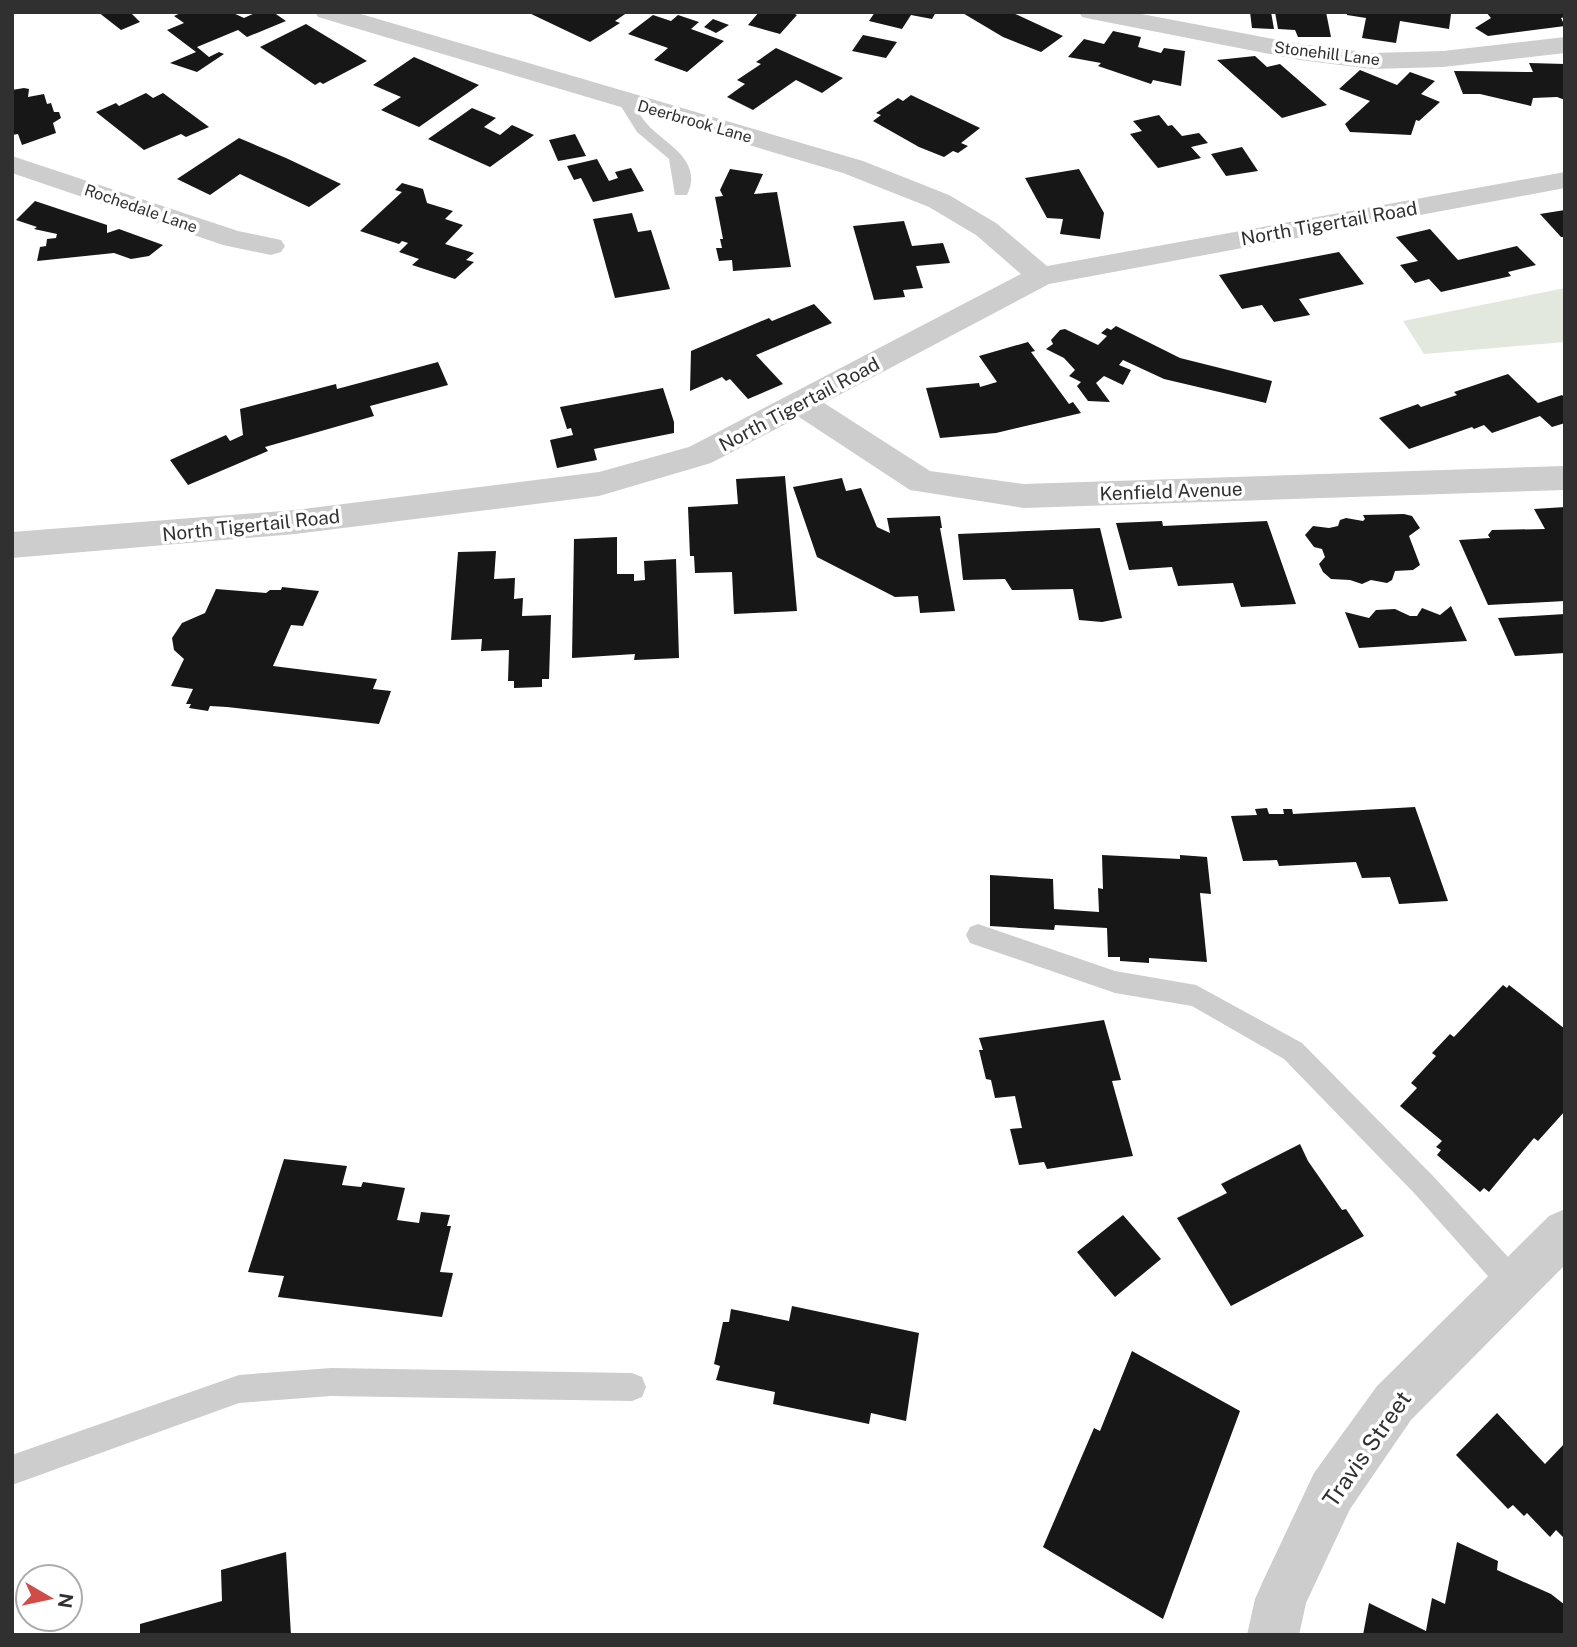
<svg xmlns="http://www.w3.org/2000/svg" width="1577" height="1647" font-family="'Public Sans',sans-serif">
  <rect width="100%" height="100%" fill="#fff"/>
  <path fill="#e2e8dd" d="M1565 288V342L1424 354 1403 321Z"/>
  <path fill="#171717" d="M98 12H137L132 14 140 22 121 30Z
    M183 12H231L244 18 257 12H273L286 21 247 37 238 30 197 47 209 57 219 52 224 54 197 72 170 63 196 52 167 30 184 23 174 16Z
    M527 12H628L615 21 620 23 590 42Z
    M759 12H790L797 15 780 34 748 25Z
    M875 12H936L932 19 911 15 902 29 869 21Z
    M961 12H1011L1063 36 1041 52 1003 37Z
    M1250 12H1271L1274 29 1252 28Z
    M1275 12H1326L1331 37H1298L1295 30 1278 29Z
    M1347 12H1441L1451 14 1449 29 1400 21 1396 43 1362 38 1366 18 1347 15Z
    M1486 12H1565V17L1561 18 1565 26 1488 36 1475 28 1491 18Z
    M653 15 671 21 678 15 699 22 691 29 724 41 687 72 654 60 668 48 628 34Z
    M713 19 729 25 716 33 704 27Z
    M306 24 367 61 323 84 320 82 315 85 260 47Z
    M1113 31 1141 37 1138 47 1161 53 1164 48 1185 51 1181 86 1153 80 1151 84 1098 66 1101 63 1068 57 1084 39 1104 44Z
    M863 35 897 42 886 58 852 51Z
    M776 48 843 78 822 93 796 80 753 110 727 97 745 84 737 80 761 64 756 62Z
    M1255 56 1267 67 1280 64 1327 105 1282 118 1217 60Z
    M414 57 479 85 419 127 381 110 401 97 373 85Z
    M1529 63 1565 64V100L1557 97 1533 98 1531 106 1480 94H1463L1454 71 1533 72Z
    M1360 70 1397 85 1410 72 1435 81 1421 94 1440 102 1419 121 1416 120 1411 135 1350 132 1345 124 1370 101 1339 89Z
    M24 88 29 89 28 97 44 94 47 104 51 103 54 112H59L61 118 53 123 56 133 22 145 18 134 12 135V90Z
    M146 93 153 98 163 93 209 127 186 137 181 134 144 150 96 112 116 103 119 106Z
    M911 95 980 128 961 143 968 146 958 153 953 151 944 157 919 147 873 121 881 115 876 113 898 98 903 101Z
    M472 108 496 118 484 127 500 135 512 125 534 135 490 167 428 139Z
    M1159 115 1168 126 1172 125 1182 136 1199 133 1208 143 1191 147 1201 158 1158 168 1130 134 1142 131 1133 121Z
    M575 134 586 156 558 161 549 140Z
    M239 138 286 158 341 184 309 207 240 174 210 195 177 179Z
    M1242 147 1258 171 1226 176 1211 154Z
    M597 159 609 181 618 178 615 172 631 168 644 191 593 202 581 178 574 180 567 166Z
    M730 169 763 174 754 194 777 192 791 267 733 271 732 260 719 261 716 248H722L720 239H723L715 197 723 196 720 190Z
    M1079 169 1104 213 1100 239 1060 234 1063 219 1047 218 1025 178Z
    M402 183 423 189 427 203 453 211 445 219 463 225 445 244 474 253 466 260 474 262 455 279 412 265 419 259 399 252 408 243 402 241 399 244 360 231 402 192 395 190Z
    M35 201 107 225V233L119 229 163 245 149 256 131 259 114 253 37 261 40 247 46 246 47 239 56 238 57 234 34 229 37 227 16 220Z
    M1565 210V237H1561L1540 214Z
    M632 213 638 232 651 230 670 289 615 298 593 219Z
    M904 221 912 246 943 243 950 263 916 266 923 288 903 290 905 297 874 300 853 226Z
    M1430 229 1458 260 1517 246 1536 265 1508 272 1511 276 1441 292 1429 279 1415 283 1400 265 1418 261 1396 237Z
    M1339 252 1364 284 1299 299 1310 315 1274 322 1262 305 1242 309 1219 275Z
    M814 304 832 323 756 355 783 384 748 399 730 379 726 381 722 377 690 391 691 351 769 318 772 321Z
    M1116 326 1180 358 1272 381 1266 403 1164 379 1123 360 1119 365 1131 370 1123 385 1104 376 1096 383 1110 402 1088 401 1077 386 1081 382 1069 376 1075 370 1064 358 1046 349 1053 344 1051 340 1060 330 1065 329 1098 345 1107 336 1101 333 1107 328 1111 330Z
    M1028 342 1035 351 1031 352 1069 404 1073 402 1081 413 996 433 940 438 926 388 979 383 980 387 997 382 979 356Z
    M438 362 448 385 370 406 374 416 265 447 268 451 188 485 170 460 226 435 230 441 243 435 240 409 336 384 337 389Z
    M1508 374 1538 403 1562 395 1565 398V423L1552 427 1540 416 1492 433 1484 425 1474 429 1472 427 1409 449 1379 418 1418 404 1421 407 1457 395 1454 392Z
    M663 388 674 422V433L594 449 597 460 557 468 550 440 573 435 571 428 567 429 560 407Z
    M785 476 797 611 734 614 732 572 695 573 694 556H690L688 507 738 504 736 479Z
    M842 478 846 491 861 488 877 527 890 533 887 518 940 516 942 528H940L955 611 920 613 918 596 895 597 817 557 793 487Z
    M1565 507V601L1488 605 1459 540 1490 538 1488 535 1492 530 1545 529 1534 509Z
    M1404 514 1412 516 1420 528 1409 536 1420 565 1413 570 1395 571 1392 580 1387 583 1371 580 1362 584 1350 580 1331 579 1323 572 1319 564 1325 557 1322 549 1314 547 1305 535 1313 526 1329 528 1338 526 1340 520 1346 518 1363 521 1365 519 1363 515Z
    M1162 521 1163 526 1267 521 1296 604 1241 607 1233 583 1178 586 1172 567 1129 570 1116 523Z
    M1100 528 1122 618 1102 622 1079 620 1073 589 1012 590 1005 579 963 580 958 534Z
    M617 537V574H634V581L645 580 644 561 676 559 679 658 634 660 635 654 572 658 574 539Z
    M496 551 494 579 515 578 514 599 523 598 522 616 551 615 549 679H542V687L514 688V681H508L509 650 481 651 482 639 451 640 458 552Z
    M282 587 319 591 303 626 291 625 273 666 377 679 373 689 391 691 379 724 227 707 210 706 208 711 189 708 191 704H186L193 689 171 686 184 659 174 650 172 638 182 623 205 613 216 589 266 593 270 590H281Z
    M1451 606 1467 641 1359 648 1345 612 1369 618 1376 610 1395 609 1410 616H1417L1422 608 1440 615Z
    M1565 614V653L1515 656 1498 618Z
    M1415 807 1448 901 1399 904 1390 877 1362 878 1356 862 1279 866 1277 860 1243 861 1231 816 1257 815 1255 809 1267 808 1269 814H1284L1283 809H1292L1293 814Z
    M1102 855 1180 859V855L1207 857 1211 894 1200 893 1207 962 1149 958V963L1120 961V957H1108L1107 928 1055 925 1054 930 990 926V875L1053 879 1054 909 1099 912 1098 888 1103 889Z
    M1503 985 1507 988 1509 985 1565 1029V1111L1538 1141 1534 1138 1489 1192 1484 1188 1480 1192 1437 1155 1441 1150 1436 1147 1442 1141 1400 1106 1417 1088 1411 1083 1436 1056 1432 1053 1450 1034 1454 1037Z
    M1104 1020 1121 1080 1112 1081 1133 1156 1047 1169 1044 1162 1019 1165 1010 1129 1022 1128 1015 1096 995 1098 991 1080 986 1079 979 1050H983L979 1038Z
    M1300 1144 1308 1161 1342 1210 1346 1209 1364 1236 1231 1306 1177 1218 1227 1193 1221 1184Z
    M284 1159 347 1166 342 1185 361 1187 363 1182 405 1188 397 1220 419 1223 421 1212 450 1215 447 1226H451L440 1272 453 1273 442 1317 278 1297 284 1276 248 1272Z
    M1123 1215 1161 1259 1115 1297 1077 1252Z
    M792 1306 919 1333 906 1421 871 1413 869 1424 773 1404 775 1392 716 1380 720 1366 714 1364 723 1322H729L731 1309 789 1321Z
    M1132 1351 1240 1411 1163 1619 1043 1547 1094 1428 1100 1431Z
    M1497 1413 1545 1464 1565 1443V1539L1556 1530 1550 1537 1527 1513 1524 1516 1513 1505 1508 1509 1456 1455Z
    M1457 1542 1498 1561 1497 1570 1551 1594 1565 1605V1635H1363L1369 1603 1426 1631 1432 1598 1445 1604Z
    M286 1552 291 1635H140V1624L222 1601 221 1570Z"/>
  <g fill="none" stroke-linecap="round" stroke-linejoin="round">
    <path fill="#cdcdcd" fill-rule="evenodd" d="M625 95 630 97C636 106 640 117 648 125 665 144 704 160 687 195H675L669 159 637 132 617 100Z
      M978 924 1115 971 1196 985 1302 1043 1433 1176 1523 1273 1527 1283 1523 1293 1513 1297 1503 1293 1415 1194 1284 1059 1192 1006 1115 993 970 943 966 935 970 927Z
      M331 1368 632 1373 642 1377 646 1387 642 1397 632 1401 331 1396 239 1403 12 1485V1455L239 1375Z"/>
    <path fill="#cdcdcd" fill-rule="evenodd" d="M315 12H354L863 161 949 195 996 223 1047 266 1565 172V188L1049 284 824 403 930 471 1024 484 1565 466V490L1024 508 910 490 799 417 711 463 599 496 295 534 12 558V532L295 510 599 472 689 447 1021 274 976 235 929 207 843 173 318 17Z
      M1079 12H1131L1300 44 1372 53 1443 51 1565 37V53L1443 67 1372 69 1300 60 1091 19 1082 17Z
      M12 156 238 231 281 240 285 246 281 252 271 255 223 245 12 173Z
      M1565 1209V1265L1411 1420 1350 1509 1306 1603 1299 1635H1247L1255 1599 1263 1581 1314 1473 1377 1386 1549 1216Z"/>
  </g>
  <g text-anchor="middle" stroke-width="7" stroke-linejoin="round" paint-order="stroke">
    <g font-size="16" fill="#303030" stroke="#fff">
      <text transform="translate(1327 53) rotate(7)" y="6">Stonehill Lane</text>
      <text transform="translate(695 121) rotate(16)" y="6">Deerbrook Lane</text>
      <text transform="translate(141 208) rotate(19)" y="6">Rochedale Lane</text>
    </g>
    <g font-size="19" fill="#303030" stroke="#fff">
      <text transform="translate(1329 223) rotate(-10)" y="7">North Tigertail Road</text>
      <text transform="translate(799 404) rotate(-28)" y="7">North Tigertail Road</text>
      <text transform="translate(1171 491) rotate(-2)" y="7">Kenfield Avenue</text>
      <text transform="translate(251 525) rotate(-6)" y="7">North Tigertail Road</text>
    </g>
    <g font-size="23" fill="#303030" stroke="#fff">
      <text transform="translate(1367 1449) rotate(-55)" y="8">Travis Street</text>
    </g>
  </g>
  <rect width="1577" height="1647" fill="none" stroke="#303030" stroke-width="28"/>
  <g transform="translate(49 1598) rotate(99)"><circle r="33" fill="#ffffff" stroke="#acacac" stroke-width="2"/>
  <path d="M0-5L12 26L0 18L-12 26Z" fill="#d24b47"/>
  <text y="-10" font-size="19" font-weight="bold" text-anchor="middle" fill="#303030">N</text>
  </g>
</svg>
